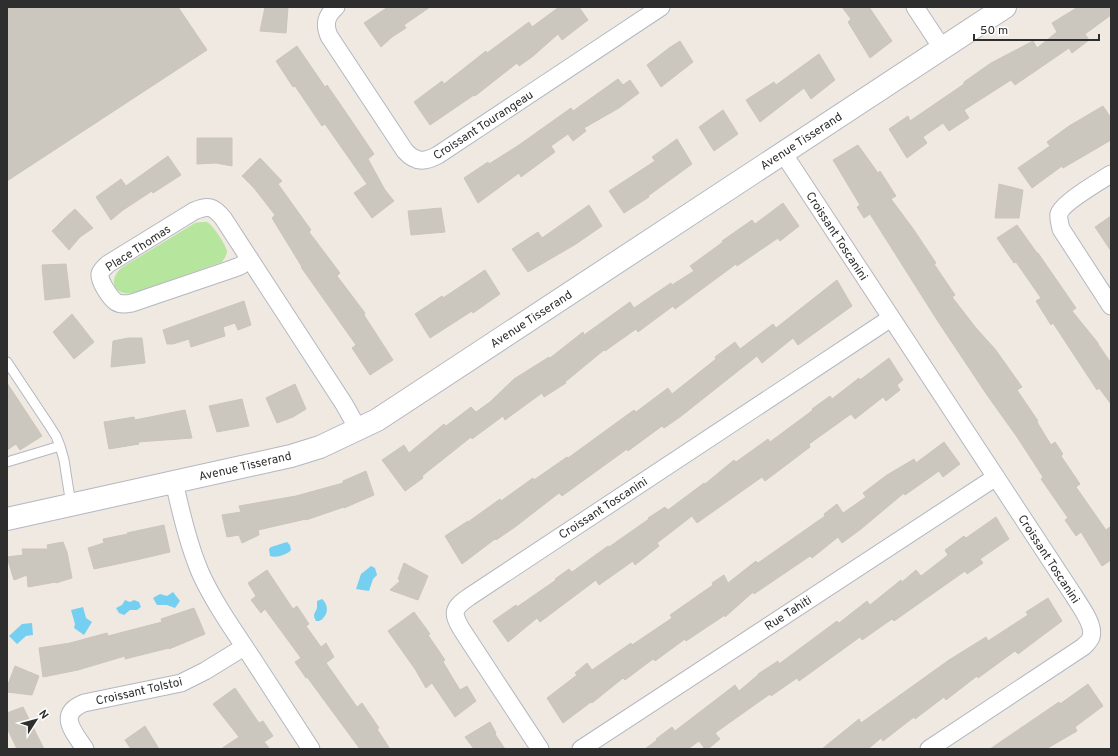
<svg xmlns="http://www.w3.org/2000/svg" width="1118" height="756" font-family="Overpass,sans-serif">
  <rect width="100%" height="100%" fill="#efe9e1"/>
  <path fill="#b6e59e" d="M201 222C202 222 206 222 207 222 213 225 226 245 227 251 227 255 224 259 222 262L134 293C115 296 107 282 121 268L195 223Z"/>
  <path fill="#75cff0" d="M287 542 290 545 291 550C287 555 276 558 270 556L269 549 271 547Z
    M371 566 375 568 377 575 373 579 369 591 356 589 361 574Z
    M173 592 180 601 175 608 167 605H157L153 598 160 594 167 596Z
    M322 599C327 603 329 611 324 617 323 619 321 620 319 621H316C312 614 315 614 317 608V601Z
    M125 600 130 602 134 600 139 602 141 607 137 610H130L124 615 119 613 116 608 122 605Z
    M83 607 86 618 92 622 84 635 74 628 75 624 71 610Z
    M32 623 33 635 26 636 17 644 9 636 22 624Z"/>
  <path fill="#cbc7bf" stroke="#cbc5ba" d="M7 7H178L207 50 7 181Z
    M265 7H288L286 33 260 31Z
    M388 7H430L404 25 406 28 392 37 381 47 364 23Z
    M559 7H579L588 20 562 40 558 34 532 57 519 66 517 63 475 96 474 95 430 125 414 102 442 81 444 84 486 51 487 53 529 22 532 27Z
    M842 7H869L892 41 870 58 848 22 851 19Z
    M1078 7H1111V15L1085 34 1089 40 1072 53 1069 48 1015 85 1011 80 964 110 969 118 949 131 943 123 923 137 927 143 907 158 889 129 908 116 910 121 964 84V82L991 63 1033 41 1037 48 1057 32 1052 23Z
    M680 41 693 62 661 87 647 65 669 48Z
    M297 46 325 87 327 85 349 117 374 154 368 159 385 190 394 201 372 218 354 193 367 184 325 124 322 126 295 86 293 87 276 61Z
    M819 54 835 80 811 99 804 88 760 122 746 100 774 82 776 85Z
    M618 79 623 85 630 80 639 93 619 108 584 128 586 131 573 141 568 134 551 146 555 152 521 177 519 173 478 203 464 178 488 162 489 164 519 145 571 108 573 111Z
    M1103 106 1111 118V140L1063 168 1062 166 1032 188 1018 168 1050 146 1047 142 1069 126Z
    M723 110 738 134 714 151 699 127Z
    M197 138H232V166L216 163 197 164Z
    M677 139 692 164 648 196 649 197 624 213 609 191 655 161 652 157Z
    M858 145 878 173 880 171 896 196 891 199 914 230 936 263 934 264 955 295 952 297 976 328 995 349 1022 387 1017 390 1038 421 1037 422 1051 445 1055 442 1063 454 1061 456 1080 484 1076 487 1106 530 1111 526V560L1102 566 1081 532 1076 536 1065 520 1068 518 1041 479 1043 477 1017 437 987 395 937 320 870 214 864 218 857 207 860 205 833 160Z
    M168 156 181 175 153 193 152 191 123 210 111 220 96 197 121 179 126 186Z
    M260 158 282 181 278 184 311 230 309 232 340 273 337 276 365 313 364 315 393 360 370 375 352 348 356 345 301 267H302L272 218 275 215 254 188 242 176Z
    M999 184 1023 190 1019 218H995Z
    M783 203 799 226 780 241 778 238 737 266 736 264 675 309 673 306 638 332 636 329 605 351 604 350 565 382 566 383 544 397 542 393 505 420 503 416 472 439 471 437 422 476 423 478 405 491 382 460 404 445 409 453 444 424 446 426 471 407 476 412 490 402 514 379 549 357 550 358 583 332 584 335 630 302 634 308 671 283 672 285 694 271 690 266 723 242 722 241 752 220 755 224Z
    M589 205 602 226 576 244 528 272 512 249 538 232 542 238Z
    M441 208 445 232 411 235 408 211Z
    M75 209 93 228 80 237 69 250 52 231 64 219Z
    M1111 216V251L1095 227Z
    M1017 225 1037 253H1038L1076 308 1072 311 1098 343V344L1111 363V404L1099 388 1097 390 1053 323 1051 325 1036 301 1041 298 1016 262 1014 263 997 238Z
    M66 264 70 297 45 300 42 265Z
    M485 270 500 294 473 313 472 311 430 338 415 314 442 296 443 298Z
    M837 280 852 306 798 345 793 338 762 363 757 356 680 417 664 428 662 426 628 451 627 449 562 496 559 493 515 527 496 540 495 539 462 564 445 536 468 521V522L500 499 501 501 533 478 534 480 567 457 568 458 634 410 636 412 668 388 672 394 716 359 715 357 735 342 740 349 773 324 776 328Z
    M244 301 251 325 238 330 235 323 223 327 225 336 191 347 189 339 173 344H167L163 330Z
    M72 314 94 342 74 359 53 332Z
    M128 338H142L145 363 111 367 113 341Z
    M889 358 903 380 897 385 900 390 886 401 883 397 855 419 851 414 809 444 810 447 765 481 762 477 697 523 692 516 657 543 659 546 635 565 633 561 599 585 596 580 540 622 537 618 508 642 493 621 516 605 517 607 556 580 555 579 569 569 572 572 608 546 609 547 649 519 648 518 665 507 668 510 704 483 705 484 734 460 736 462 768 439 770 442 813 410 812 409 830 396 832 399 859 378 860 380Z
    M7 383 42 436 20 450 16 444 7 450Z
    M295 384 306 409 293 417 277 423 266 398Z
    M242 399 249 426 217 432 209 406Z
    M185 410 192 438 138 442 139 444 109 449 104 422 134 417 135 420Z
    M944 442 960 464 943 477 939 471 905 495 904 493 861 529 842 543 838 537 812 558 810 556 754 594 753 592 725 617V615L686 641 685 639 655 661 653 659 625 680 623 678 592 703 591 702 563 723 547 698 577 675 575 673 587 663 592 670 631 643 632 645 672 618 670 615 713 585 712 583 724 575 728 583 756 561 758 563 825 516 824 514 837 504 843 513 866 497 863 493 887 475 914 459 916 463Z
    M366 471 374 495 344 508V507L306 520V519L258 530 259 535 242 543 239 535 227 537 222 515 241 512 239 506 296 496 343 483V481Z
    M996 517 1009 539 980 559 983 563 967 574 965 571 894 621 892 619 862 640 860 637 799 681 797 678 771 696 770 694 715 733 720 739 708 749H705L699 741 688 749H645L657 740 656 739 672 727 675 731 735 685 739 691 758 675V674L778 661 779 664 837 621 839 623 867 601 870 605 901 580 902 582 916 570 921 576 948 555 945 550 964 536 966 538Z
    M164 525 170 552 136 560 94 569 88 548 104 543 103 539 128 534 127 533Z
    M63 542 67 552 72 578 56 583V582L28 587 27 575 14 580 7 557 23 555 22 549H48L47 545Z
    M404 563 428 576 418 600 390 590 400 581 398 579Z
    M267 570 293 609 297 606 309 624 306 626 321 647 326 643 334 657 326 663 357 707 362 703 379 728 377 729 390 749H360L307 677 306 678 295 662 301 658 265 609 261 613 251 600 256 596 248 583Z
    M1048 598 1062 621 1018 654 1015 651 978 678 977 676 946 700 944 697 915 719 914 717 883 741 881 738 868 749H822L859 719 861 723 949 660 986 637 988 641 1028 615 1026 612Z
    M194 608 205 634 169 649V648L125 659V656L78 670 43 677 39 648 70 643 107 633 108 636 162 622 161 619Z
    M414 612 430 634 428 635 445 660 443 662 460 690 467 686 476 701 455 717 432 683 426 688 415 669 388 631Z
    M15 666 39 676 32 695 7 692V687Z
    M1088 684 1103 706 1075 727 1077 731 1046 749H990L1059 702 1060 704Z
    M235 688 259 723 263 721 273 736 264 742 270 749H221L239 737 213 704Z
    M23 707 44 749H17L7 728V713Z
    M490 722 496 733 495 734 505 749H474L465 737Z
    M145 726 159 749H131L125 740Z"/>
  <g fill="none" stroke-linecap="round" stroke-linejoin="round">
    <defs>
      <path id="service" d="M7 362 49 425 56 436 60 446 64 460 71 505
        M7 462 60 446"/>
      <path id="minor" d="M336 7C326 16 324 24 329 36L405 151C416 163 425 162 438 155L661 7
        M915 7 942 48
        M783 153 1074 596C1080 606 1095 625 1091 637 1090 641 1086 644 1083 647L929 749
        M1111 174C1100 181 1062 203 1059 214 1058 218 1060 224 1061 229L1111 306
        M250 259 240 266 232 269 132 303C126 304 121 305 116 302 110 298 99 281 100 274 101 270 105 267 108 264L194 211C208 205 213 206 223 218L344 404 358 429
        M174 482C181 512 188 543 200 572 213 601 232 628 250 655 270 686 291 718 311 749
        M85 749C73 731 57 714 84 703L181 683 205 671 244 647
        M540 749 462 630C452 613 452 609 469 597L891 318
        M581 749 996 477"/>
      <path id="tertiary" d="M7 519 291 456 320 447 377 420 1005 7"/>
    </defs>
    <use href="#service" stroke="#b4b7c1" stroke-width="11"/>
    <use href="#minor" stroke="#b4b7c1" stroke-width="19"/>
    <use href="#tertiary" stroke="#b4b7c1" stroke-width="24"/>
    <use href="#service" stroke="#fff" stroke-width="9"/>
    <use href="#minor" stroke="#fff" stroke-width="17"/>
    <use href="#tertiary" stroke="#fff" stroke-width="22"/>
  </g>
  <g text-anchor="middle" stroke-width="3" stroke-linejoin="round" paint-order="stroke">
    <g font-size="12" fill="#2e2e2e" stroke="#fff">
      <text transform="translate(483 125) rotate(-33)" y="4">Croissant Tourangeau</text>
      <text transform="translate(801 141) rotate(-33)" y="4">Avenue Tisserand</text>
      <text transform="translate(837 236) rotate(57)" y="4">Croissant Toscanini</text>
      <text transform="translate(138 248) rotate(-33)" y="4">Place Thomas</text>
      <text transform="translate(531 319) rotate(-33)" y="4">Avenue Tisserand</text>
      <text transform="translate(245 466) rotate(-13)" y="4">Avenue Tisserand</text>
      <text transform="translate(603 508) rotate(-33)" y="4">Croissant Toscanini</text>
      <text transform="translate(1049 559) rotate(57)" y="4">Croissant Toscanini</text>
      <text transform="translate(788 613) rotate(-33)" y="4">Rue Tahiti</text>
      <text transform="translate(139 691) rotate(-13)" y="4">Croissant Tolstoi</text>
    </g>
  </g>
  <rect width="1118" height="756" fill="none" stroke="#2e2e2e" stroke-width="16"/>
  <g transform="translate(36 720) rotate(54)" stroke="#ffffff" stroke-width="3" paint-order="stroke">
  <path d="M0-3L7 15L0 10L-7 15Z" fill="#2e2e2e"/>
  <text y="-6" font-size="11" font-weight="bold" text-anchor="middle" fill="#2e2e2e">N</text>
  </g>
  <path d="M974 34v6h125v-6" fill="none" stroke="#2e2e2e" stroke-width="2"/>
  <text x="980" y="34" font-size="12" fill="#2e2e2e" stroke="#ffffff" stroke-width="3" paint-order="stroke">50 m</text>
</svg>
